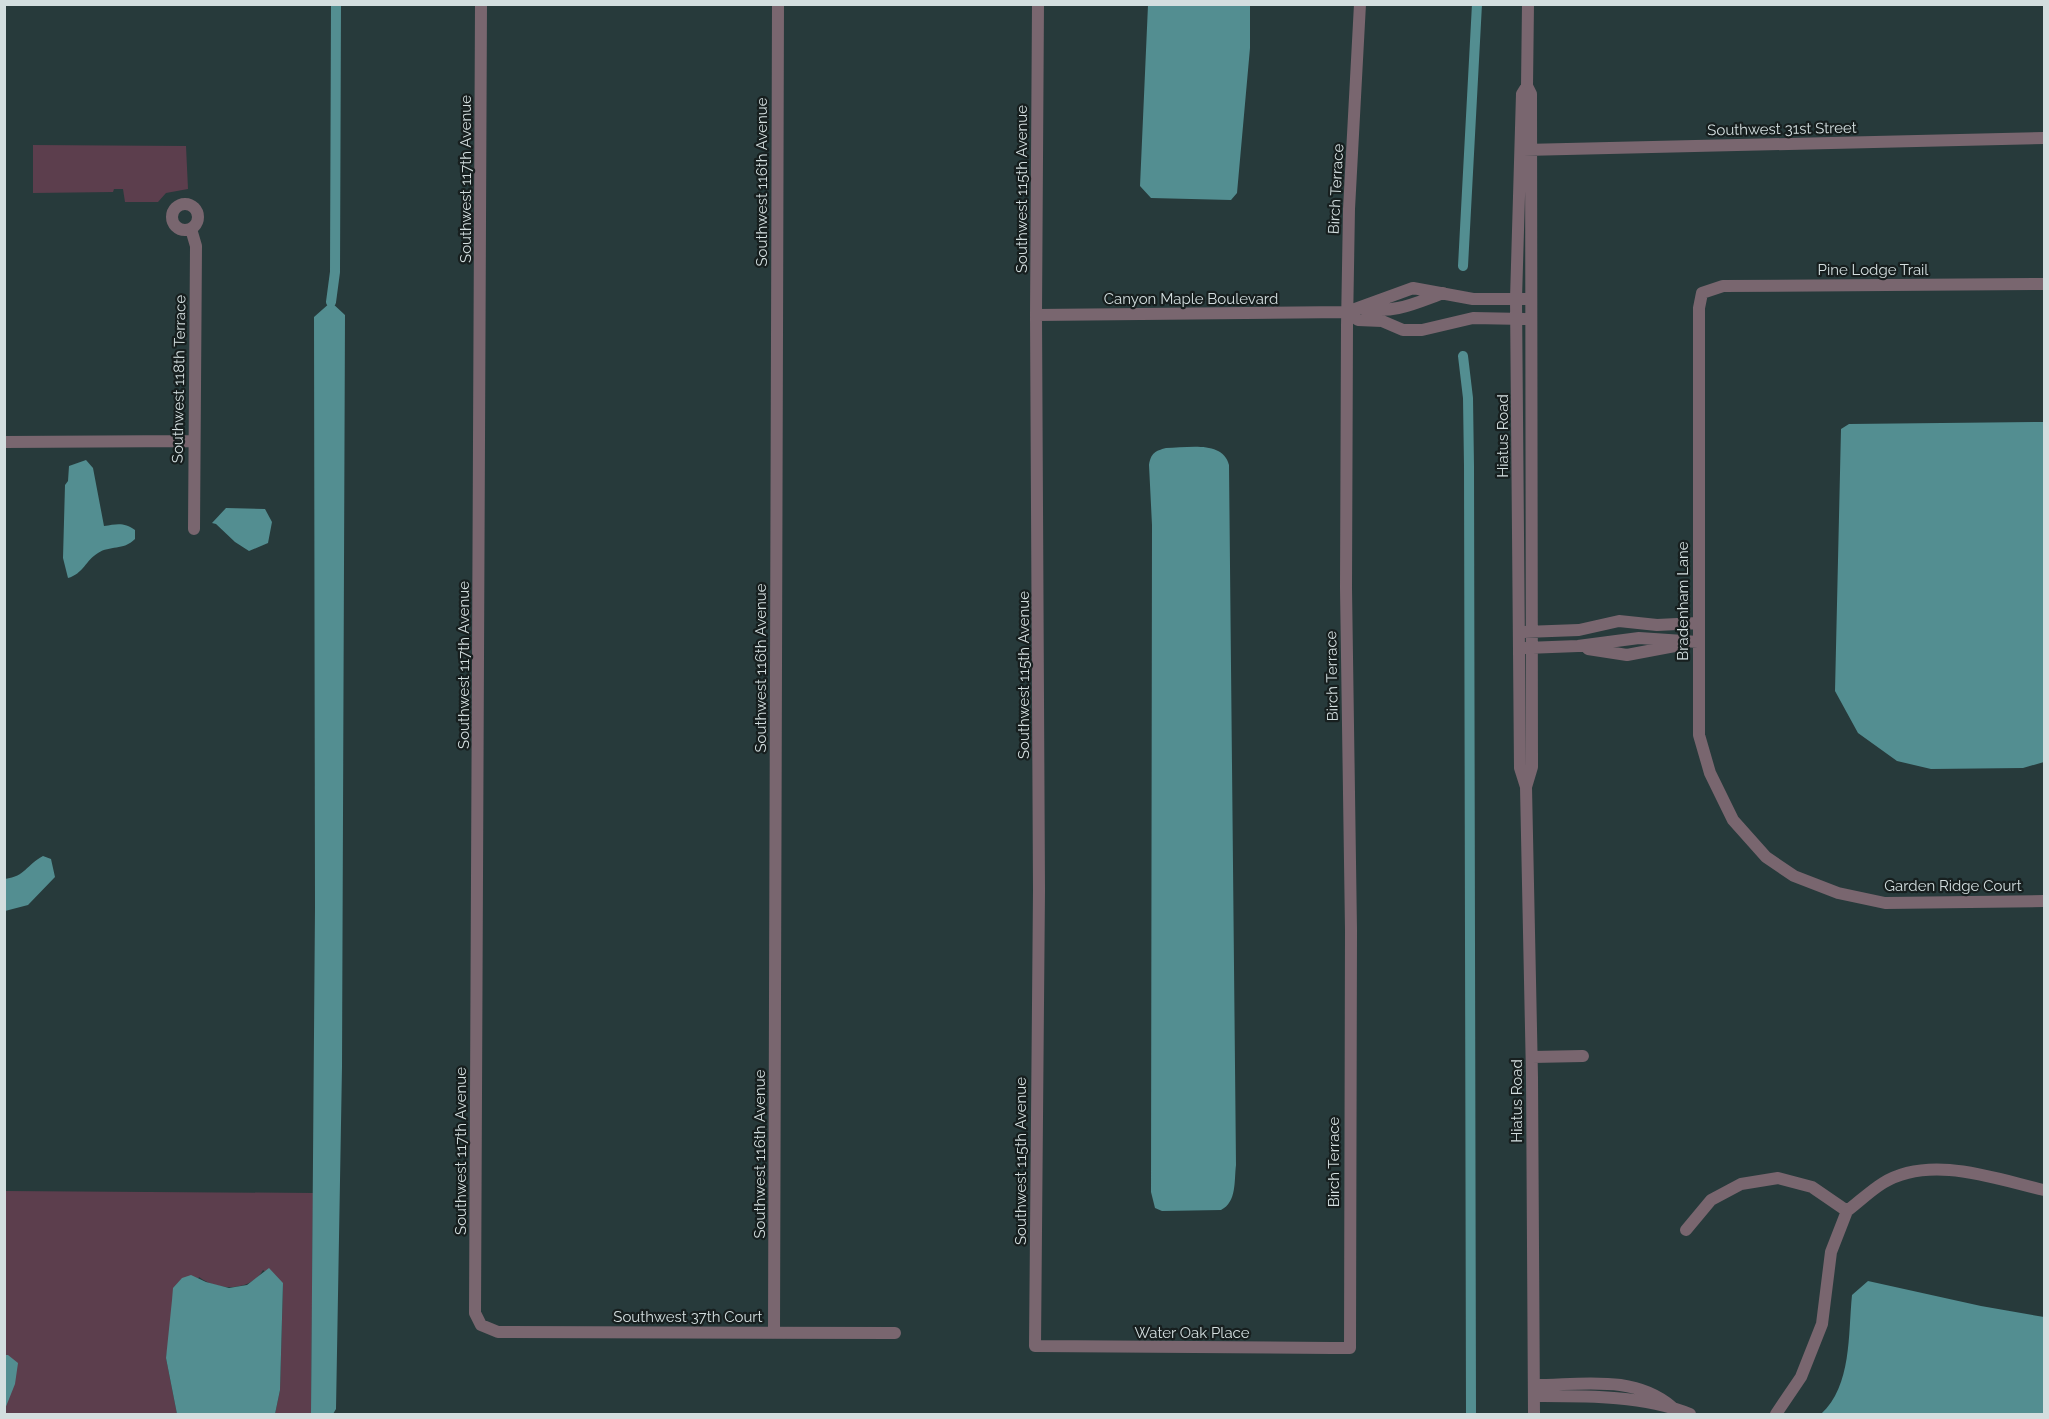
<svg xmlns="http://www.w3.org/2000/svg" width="2049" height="1419" font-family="Raleway,sans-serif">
  <rect width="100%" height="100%" fill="#273a3b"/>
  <path fill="#5c3e4d" d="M33 145 186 146 188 189 166 193 158 202H125L123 189H114L113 192 33 193Z
    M5 1191 313 1193 311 1414H275L280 1390 283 1284 263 1270C251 1292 217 1291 199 1277L170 1336 166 1358 177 1414H5Z"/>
  <path fill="#538e91" d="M1148 5H1250V48L1237 193 1231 200 1151 198 1140 186Z
    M331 302 345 315 342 1067 336 1409 333 1414H311L315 907 314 317Z
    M2044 422V762L2023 768 1931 769 1897 761 1858 733 1835 691 1841 429 1849 424Z
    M1166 448C1187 448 1223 440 1229 465L1236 1165C1234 1181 1237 1202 1221 1210L1162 1211 1155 1208 1151 1192 1152 525 1149 465C1151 453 1155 451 1166 448Z
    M86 460 93 468 104 526C117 524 124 522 135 530V539C123 551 110 545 98 553 86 560 83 574 68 578L63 558 65 485 68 481 69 466Z
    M226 508 265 509 272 522 268 543 249 551 235 542 216 524 212 523Z
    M43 856 51 859 55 877 28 905 5 911V879C26 876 26 865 43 856Z
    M269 1268 283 1283 280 1390 275 1414H177L166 1358 172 1300 173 1288 182 1278 191 1275 206 1282 229 1288 247 1285Z
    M1868 1281 1981 1306 2044 1317V1414H1821C1852 1386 1848 1334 1852 1295Z
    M5 1355H8L18 1363 15 1384 5 1409Z"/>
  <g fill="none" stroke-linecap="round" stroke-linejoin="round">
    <path stroke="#538e91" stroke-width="10" d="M1463 266 1477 4
      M331 302 335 272 336 4
      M1463 356 1468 398 1469 466 1471 1414"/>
    <path stroke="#79666f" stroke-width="12" d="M481 4 475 1313 481 1325 498 1332 895 1333
      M1038 4 1036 315 1039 890 1035 1346 1332 1348H1350L1351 930 1346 588 1347 326 1349 209 1360 4
      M1527 86 1522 94 1516 299 1520 768 1526 787 1532 1077 1534 1414
      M1523 150 2044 138
      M172 217a13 13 0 1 1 26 0a13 13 0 1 1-26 0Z
      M191 229 196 246 194 529
      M2044 284 1723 286 1702 293 1699 308V735L1710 773 1733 820 1766 857 1794 876 1838 893 1885 903 2044 901
      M1362 308C1394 314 1413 304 1443 293
      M1347 312 1358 320 1382 321 1403 330H1422L1473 318 1524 319
      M1036 315 1347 312 1413 288 1473 299H1525
      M4 442 193 441
      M1523 632 1579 630 1619 621 1657 625 1698 623
      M1526 648 1578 646 1639 638 1698 642
      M1588 649 1627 655 1680 645
      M1526 787 1532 767 1531 94 1527 86 1528 4
      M1532 1057 1583 1056
      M1847 1211C1859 1202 1870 1191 1883 1183 1930 1154 1996 1179 2044 1190
      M1686 1230 1711 1200 1741 1184 1778 1178 1812 1187 1847 1211
      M774 1332 778 4
      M1534 1385C1582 1385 1633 1374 1672 1407
      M1534 1396C1584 1396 1643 1395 1690 1414
      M1776 1414 1801 1377 1822 1324 1831 1252 1847 1211"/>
  </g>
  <g text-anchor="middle" stroke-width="4.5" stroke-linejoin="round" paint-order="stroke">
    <g font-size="15" fill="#d3dedf" stroke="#171f1f">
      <text transform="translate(1782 129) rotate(-1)" y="5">Southwest 31st Street</text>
      <text transform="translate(466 179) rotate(-90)" y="5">Southwest 117th Avenue</text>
      <text transform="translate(762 182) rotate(-90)" y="5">Southwest 116th Avenue</text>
      <text transform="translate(1022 189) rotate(-90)" y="5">Southwest 115th Avenue</text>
      <text transform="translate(1336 189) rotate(-87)" y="5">Birch Terrace</text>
      <text x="1873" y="275">Pine Lodge Trail</text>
      <text x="1191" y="304">Canyon Maple Boulevard</text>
      <text transform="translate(179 379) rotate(-89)" y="5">Southwest 118th Terrace</text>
      <text transform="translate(1503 436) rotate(-90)" y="5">Hiatus Road</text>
      <text transform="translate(1683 601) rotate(-90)" y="5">Bradenham Lane</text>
      <text transform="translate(464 665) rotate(-90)" y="5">Southwest 117th Avenue</text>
      <text transform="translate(761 668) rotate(-90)" y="5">Southwest 116th Avenue</text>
      <text transform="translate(1024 675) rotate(-90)" y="5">Southwest 115th Avenue</text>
      <text transform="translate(1332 676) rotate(-91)" y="5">Birch Terrace</text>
      <text x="1953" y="891">Garden Ridge Court</text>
      <text transform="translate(1517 1101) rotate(-90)" y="5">Hiatus Road</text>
      <text transform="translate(461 1151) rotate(-90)" y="5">Southwest 117th Avenue</text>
      <text transform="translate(760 1154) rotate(-90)" y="5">Southwest 116th Avenue</text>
      <text transform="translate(1021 1161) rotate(-90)" y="5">Southwest 115th Avenue</text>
      <text transform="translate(1334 1162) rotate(-90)" y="5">Birch Terrace</text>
      <text x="688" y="1322">Southwest 37th Court</text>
      <text x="1192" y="1338">Water Oak Place</text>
    </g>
  </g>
  <rect width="2049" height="1419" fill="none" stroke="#d3dedf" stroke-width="12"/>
</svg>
